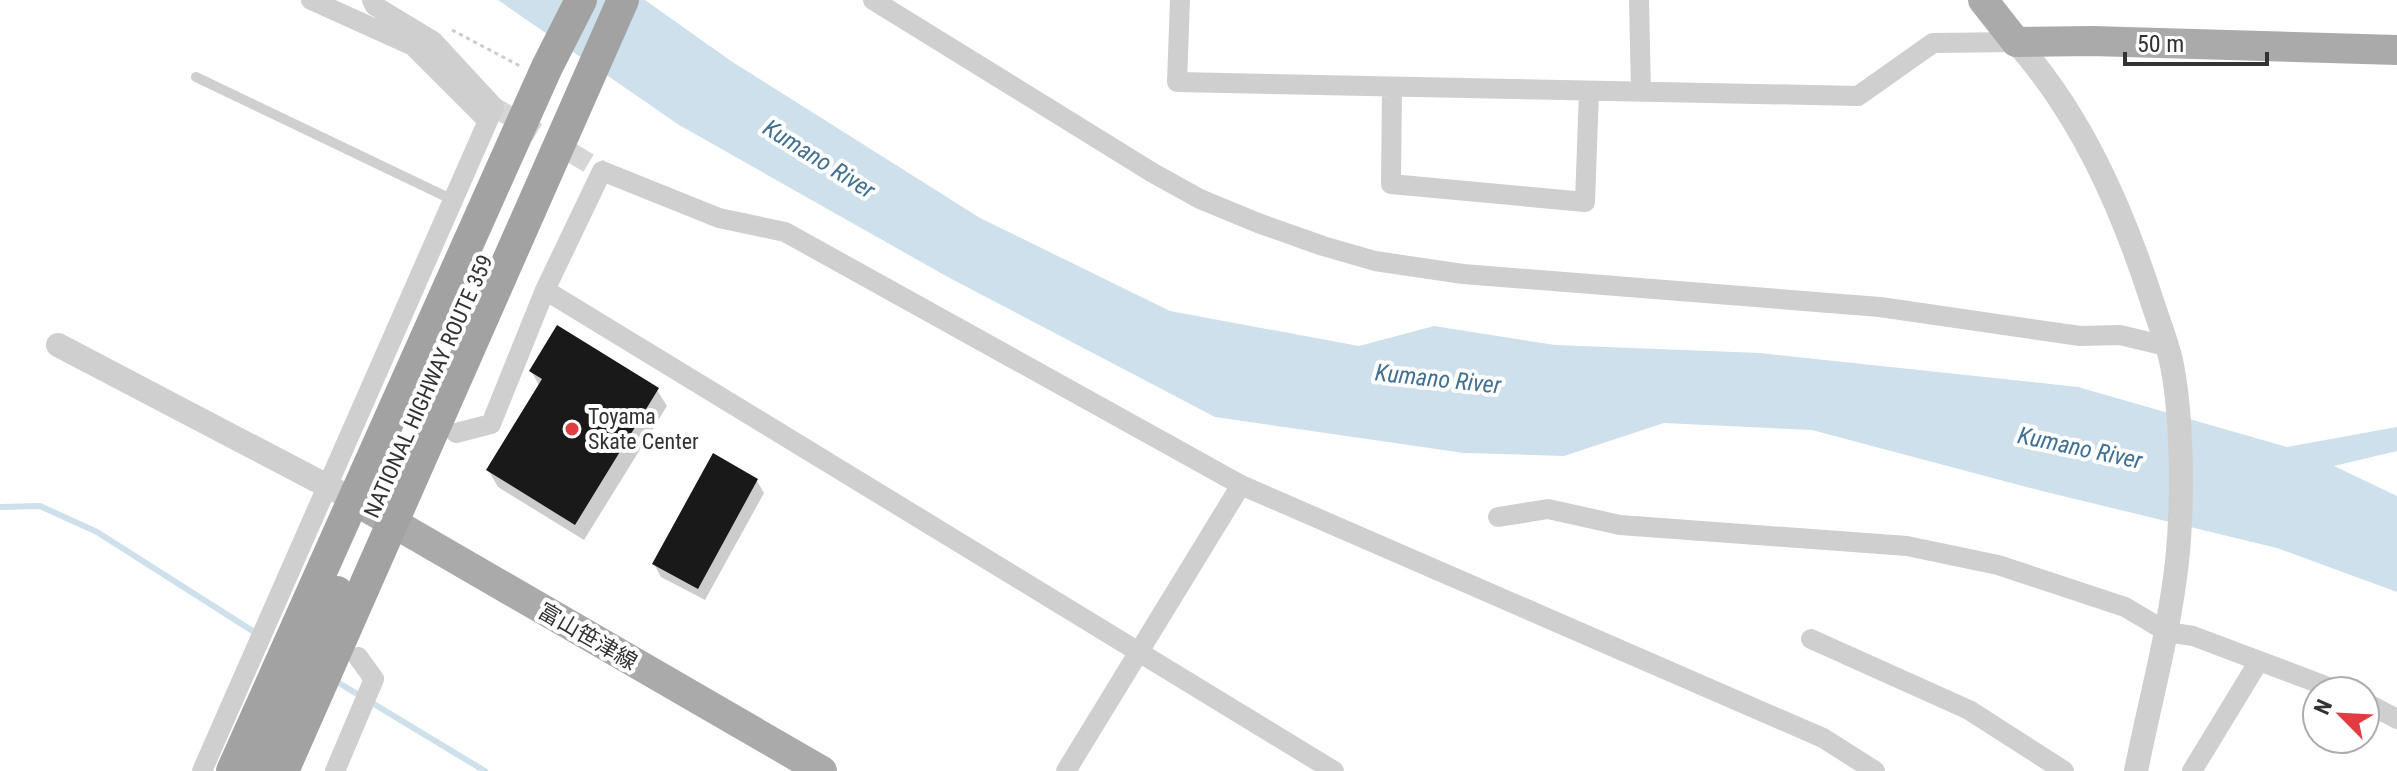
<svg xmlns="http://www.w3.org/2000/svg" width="2397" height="771" font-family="'Roboto Condensed','Noto Sans JP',sans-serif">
  <rect width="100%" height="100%" fill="#fff"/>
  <path fill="#cee0ec" d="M498 0H645L731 61 980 218 1170 311 1359 346 1434 326 1555 345 1760 353 2078 387 2287 447 2397 427V451L2334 466 2397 496V592L2277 548 2042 491 1812 430 1664 423 1564 456 1464 453 1215 417 946 276 679 125Z"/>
  <path fill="#0003" d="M531 371 657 390 667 406 584 540 498 487 488 470 540 387Z
    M757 481 764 493 705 600 661 577 654 564Z"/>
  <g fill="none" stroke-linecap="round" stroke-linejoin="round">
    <path stroke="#cee0ec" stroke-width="6" d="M0 507 40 506 97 532 259 635
      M334 680 485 771"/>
  </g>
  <path fill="#191919" d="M557 325 659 388 575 525 486 470 542 379 529 371Z
    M713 453 758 479 698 589 652 564Z"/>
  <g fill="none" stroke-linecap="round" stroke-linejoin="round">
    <path stroke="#d6d6d6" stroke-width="20" stroke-dasharray="20 10" stroke-linecap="butt" d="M494 107 602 171"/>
    <path stroke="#ccc" stroke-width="3" stroke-dasharray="4 4" stroke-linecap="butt" d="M452 30 520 66"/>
    <path stroke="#cfcfcf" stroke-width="10" d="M196 77 453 200"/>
    <path stroke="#cfcfcf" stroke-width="20" d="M311 0 413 46 488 121
      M873 0 1153 173 1200 199 1258 223 1323 246 1375 261 1463 274 1880 307 2080 336 2120 335 2166 346
      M1180 0 1177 82 1858 96 1933 43 2016 42
      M1639 0 1641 92
      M1392 87 1391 184 1585 202 1589 91
      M545 290 1334 771
      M456 433 491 424 545 290 602 171 719 218 785 232 1241 485 1823 738 1875 771
      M1498 517 1548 509 1620 525 1907 546 1998 565 2125 607 2167 632 2193 636 2339 691
      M1811 639 1969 710 2064 771
      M2365 702 2397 719
      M202 771 494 107 433 41 375 6 372 0
      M335 771 374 679 358 657
      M1066 771 1241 485
      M2192 771 2259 661"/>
    <path stroke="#cfcfcf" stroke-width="24" d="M2016 42C2081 115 2121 206 2151 298 2157 317 2165 337 2170 356 2183 412 2183 505 2177 562 2169 633 2150 701 2136 771
      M58 345 354 500"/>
    <path stroke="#aaa" stroke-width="30" d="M1983 0 2016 42 2092 41 2397 50
      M354 500 822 771"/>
    <path stroke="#a2a2a2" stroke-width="32" d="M232 771 547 67 581 0
      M256 771 337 592
      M283 771 623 0"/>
  </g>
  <circle fill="#e13c42" stroke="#fff" stroke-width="3" cx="572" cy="429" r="8"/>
  <g text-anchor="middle" stroke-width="8" stroke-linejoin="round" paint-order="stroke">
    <g font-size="22" fill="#323232" stroke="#fff">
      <text transform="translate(428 386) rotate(-66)" y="8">NATIONAL HIGHWAY ROUTE 359</text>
      <text transform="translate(588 636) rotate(30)" y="8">富山笹津線</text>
    </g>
    <g font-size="22" fill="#323232" stroke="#fff" text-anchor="start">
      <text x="588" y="424">Toyama<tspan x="588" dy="25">Skate Center</tspan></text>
    </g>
    <g font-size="24" font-style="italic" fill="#417093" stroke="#fff">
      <text transform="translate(819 159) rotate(32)" y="8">Kumano River</text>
      <text transform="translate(1438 379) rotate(6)" y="8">Kumano River</text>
      <text transform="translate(2080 448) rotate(12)" y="8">Kumano River</text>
    </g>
  </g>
  <g transform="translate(2341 715) rotate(294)"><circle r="38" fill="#ffffff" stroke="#adadad" stroke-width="2"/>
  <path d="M0-6L14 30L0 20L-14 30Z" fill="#e13c42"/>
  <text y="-12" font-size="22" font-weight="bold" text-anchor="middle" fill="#323232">N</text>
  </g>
  <path d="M2125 52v12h142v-12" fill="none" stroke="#323232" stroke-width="4"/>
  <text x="2137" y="52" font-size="24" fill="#323232" stroke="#ffffff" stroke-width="6" paint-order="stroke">50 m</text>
</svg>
